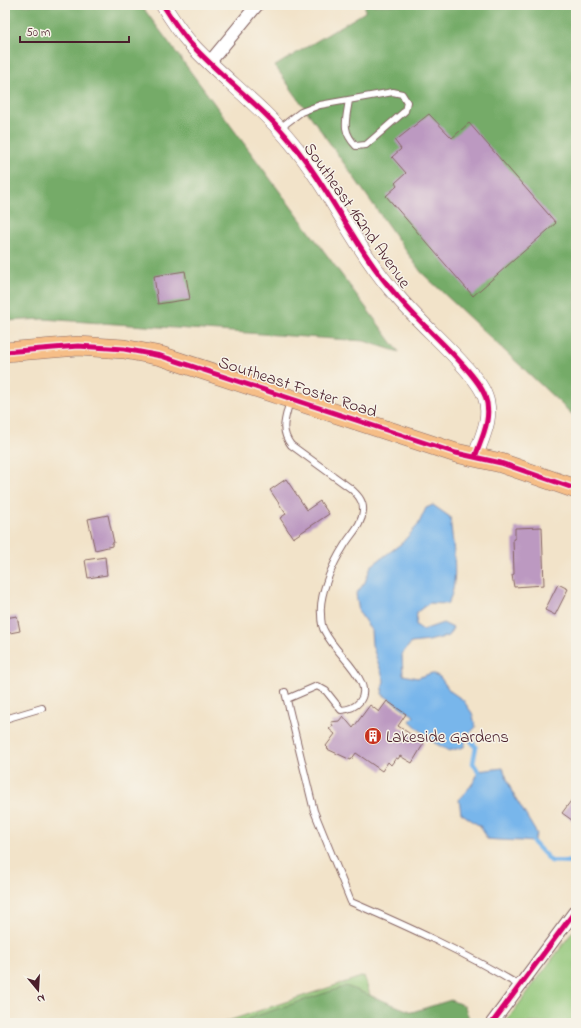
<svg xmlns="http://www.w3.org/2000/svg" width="581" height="1028" font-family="'Indie Flower',sans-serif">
  <rect width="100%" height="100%" fill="#f7f3e8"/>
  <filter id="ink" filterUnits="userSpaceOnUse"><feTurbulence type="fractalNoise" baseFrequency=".025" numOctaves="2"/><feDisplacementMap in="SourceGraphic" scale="8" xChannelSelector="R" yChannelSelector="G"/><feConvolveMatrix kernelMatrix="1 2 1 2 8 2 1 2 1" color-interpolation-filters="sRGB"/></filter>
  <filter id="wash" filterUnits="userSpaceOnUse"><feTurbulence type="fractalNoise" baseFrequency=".012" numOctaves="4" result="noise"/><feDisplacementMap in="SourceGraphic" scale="16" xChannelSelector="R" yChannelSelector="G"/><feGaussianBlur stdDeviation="0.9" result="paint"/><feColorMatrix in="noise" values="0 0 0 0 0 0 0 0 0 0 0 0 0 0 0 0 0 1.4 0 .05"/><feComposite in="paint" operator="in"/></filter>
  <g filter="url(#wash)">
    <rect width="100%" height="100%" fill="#f2e3c9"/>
    <path fill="#91c678" stroke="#6e7252" d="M576 927V1023H505Z
      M364 976 379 1023H222Z"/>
    <path fill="#74ab68" stroke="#5f654a" d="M5 5H141L399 352 364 341 43 319 5 321Z
      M365 5H576V418L421 272 275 66 365 12Z
      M346 986 412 1012 451 1000 464 1006 470 1020V1023H235Z"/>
    <path fill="#78b6eb" stroke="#616a8b" d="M433 505 450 517C452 540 461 585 447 604L429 603 417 612 416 625 423 630 443 623 453 628 448 636 429 641 411 643 402 654 403 675 417 678 432 673 440 677 450 691 463 700 472 713 476 727 467 736 464 747 449 751 433 742 410 721 414 716 382 694 384 680 372 645 371 630 359 612 356 594 365 582 371 566 402 543 418 525 426 508Z
      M503 768 512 792 537 834 533 842C518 840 503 841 487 839L481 827 461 813 459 800C466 790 476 783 478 771Z"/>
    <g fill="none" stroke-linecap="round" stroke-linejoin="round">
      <path stroke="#78b6eb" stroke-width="4.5" d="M467 736 476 747 473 763 478 771
        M533 842 551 861 576 862"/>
    </g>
    <g id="blocks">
      <path fill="#bc99c1" d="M429 114 452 138 469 123 556 223 473 296 386 196 397 186 395 183 406 173 392 157 401 149 395 141Z
        M185 271 190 299 158 304 154 276Z
        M286 479 307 510 320 501 329 514 293 538 280 518 286 514 270 490Z
        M108 515 114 543H112V546L95 550 88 519Z
        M542 527 544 585 514 587 512 575 514 574 513 539H515V528Z
        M105 557 107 575 88 578 85 560Z
        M558 584 568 589 555 615 545 610Z
        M17 616 20 631 5 634V618Z
        M387 701 406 714 398 726 424 743 412 763 400 756 398 759 396 758 391 765 388 762 382 771 356 753 351 760 327 749 328 748 326 746 335 734 329 729 333 726 331 722 339 721 343 716 353 728 370 705 379 712Z
        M576 794V823L562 813Z"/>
    </g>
  </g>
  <g filter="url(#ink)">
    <use href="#blocks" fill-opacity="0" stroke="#856462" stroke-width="1"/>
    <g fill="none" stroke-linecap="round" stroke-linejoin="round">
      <defs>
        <path id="service" d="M280 128 301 112 320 105 393 92 402 94 407 102 405 111 366 145 356 146C341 130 346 121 349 100
          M285 692 314 811 351 902C409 927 466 953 520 986
          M287 699 317 686 326 691 341 710C357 709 368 698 361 682 353 664 334 650 325 632 322 628 321 620 321 614 319 594 333 563 344 546 351 534 362 525 363 511 364 501 357 494 350 488L291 445C279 429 286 418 290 400
          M5 719 42 708"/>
        <path id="minor" d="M209 63 257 5
          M492 1023 576 910"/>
        <path id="tertiary" d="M163 5C172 19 180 32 191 44 223 79 261 105 291 142 331 190 355 249 397 296 418 321 443 342 464 366 472 375 481 385 485 396 493 417 482 437 475 457"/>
        <path id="primary" d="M5 352 78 346 124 349 161 356 456 453 501 463 576 489"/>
      </defs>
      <use href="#service" stroke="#856462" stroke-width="8"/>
      <use href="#minor" stroke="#856462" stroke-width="14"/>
      <use href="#tertiary" stroke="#856462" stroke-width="16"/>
      <use href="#primary" stroke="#856462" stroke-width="20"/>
      <use href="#service" stroke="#fff" stroke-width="6"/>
      <use href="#minor" stroke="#fff" stroke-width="12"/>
      <use href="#tertiary" stroke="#fff" stroke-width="15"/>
      <use href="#primary" stroke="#f6be87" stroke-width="19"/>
      <defs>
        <path id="cycleway" d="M163 5C172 19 180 32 191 44 223 79 261 105 291 142 331 190 355 249 397 296 418 321 443 342 464 366 472 375 481 385 485 396 493 417 482 437 475 457
          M5 352 78 346 124 349 161 356 456 453 501 463 576 489
          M492 1023 576 910"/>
      </defs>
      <use href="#cycleway" stroke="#f7f3e8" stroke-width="8"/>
      <use href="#cycleway" stroke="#d6006c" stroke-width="5"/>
    </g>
  </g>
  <defs>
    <symbol id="building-disc" viewBox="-11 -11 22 22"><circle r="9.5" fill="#c8321e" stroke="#f7f3e8"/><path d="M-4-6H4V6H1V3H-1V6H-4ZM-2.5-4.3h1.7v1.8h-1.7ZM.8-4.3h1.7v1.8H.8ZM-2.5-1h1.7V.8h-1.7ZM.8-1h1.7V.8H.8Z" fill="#fff"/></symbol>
  </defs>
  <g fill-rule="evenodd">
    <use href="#building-disc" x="363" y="726" width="20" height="20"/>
  </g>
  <g text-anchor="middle" stroke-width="3" stroke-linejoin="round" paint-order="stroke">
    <g font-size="17" fill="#4a1f2b" stroke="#f7f3e8">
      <text transform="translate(358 215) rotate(55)" y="6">Southeast 162nd Avenue</text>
      <text transform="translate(298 386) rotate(18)" y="6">Southeast Foster Road</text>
    </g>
    <g font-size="17" fill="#4a1f2b" stroke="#f7f3e8" text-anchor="start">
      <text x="386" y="742">Lakeside Gardens</text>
    </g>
  </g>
  <rect width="581" height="1028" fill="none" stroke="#f7f3e8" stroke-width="20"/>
  <g transform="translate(38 990) rotate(162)" stroke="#f7f3e8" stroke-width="3" paint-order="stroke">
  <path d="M0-3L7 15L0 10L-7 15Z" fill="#4a1f2b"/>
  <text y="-6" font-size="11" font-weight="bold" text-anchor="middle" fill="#4a1f2b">N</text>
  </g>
  <path d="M20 36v6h109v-6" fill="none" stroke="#4a1f2b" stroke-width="2"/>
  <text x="26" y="36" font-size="12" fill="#4a1f2b" stroke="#f7f3e8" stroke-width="3" paint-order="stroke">50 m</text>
</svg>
